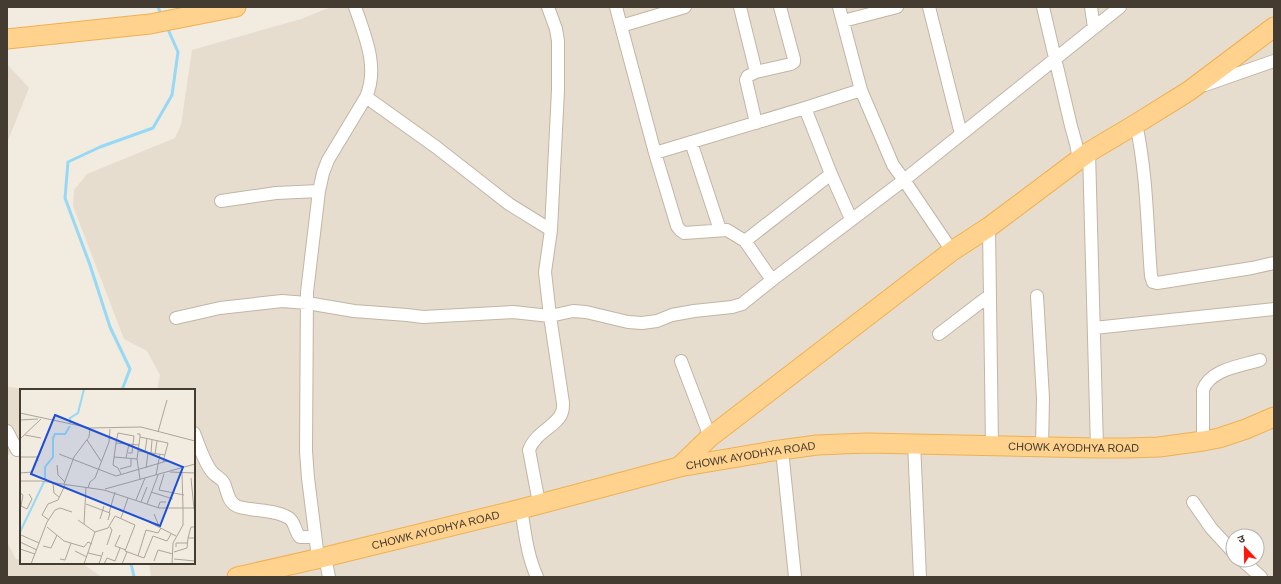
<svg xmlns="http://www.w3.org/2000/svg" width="1281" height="584" font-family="Helvetica,'Noto Sans Devanagari',sans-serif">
  <rect width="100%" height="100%" fill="#f2ebe0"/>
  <path fill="#e7ddce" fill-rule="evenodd" d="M331 7H1274V577H151L149 563H194V390H157L160 375 147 351 124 339 73 206 74 190 87 174 175 138 181 125 192 50 301 19ZM1233 536H1257V560H1233Z
    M7 64 29 88 7 143Z
    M7 387 40 390H21V441L7 456Z
    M7 542 16 559 21 560V563L83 564 102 577H7Z"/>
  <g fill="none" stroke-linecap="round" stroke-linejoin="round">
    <path stroke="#95d9f7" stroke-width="3" d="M158 7 161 14
      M122 390 130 369 110 327 90 265 65 198 68 162 100 147 153 128 172 95 178 52 167 27
      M131 563 134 577"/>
    <defs>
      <path id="street" d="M616 7 621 26
        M685 7 621 26 655 153 677 226 680 230 684 233 727 230 745 241 772 280
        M740 7 756 72 748 76 746 80 756 123
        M839 7 861 90 893 165 904 180 952 251
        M929 7 961 134
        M1043 7 1071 126 1076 144 1079 159
        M1091 7 1094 28
        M843 21 897 7
        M756 72 791 64 794 62V59L780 7
        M1205 85 1274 61
        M366 97 436 147 509 204 551 230
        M1136 124C1147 174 1147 225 1151 276L1153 282 1157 283 1252 268 1274 263
        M691 142 720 230
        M1089 152 1097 448
        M655 153 805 108 861 90
        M831 174 851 219
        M221 201 276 193 319 191
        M989 227 992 446
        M745 241 831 174 805 108
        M1037 296 1043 398 1042 447
        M176 318 220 308 282 301 307 303 354 311 407 315 423 317 513 312 550 316 573 311 586 312 628 322 642 323 657 321 672 315 694 311 732 307 742 304 772 280 904 180 1120 7
        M1094 328 1274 309
        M939 334 990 295
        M681 361 710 437
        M7 431 17 450
        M194 433C199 445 204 463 213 473 217 477 221 478 224 483 227 490 228 501 235 505 239 508 245 508 250 509 262 511 278 511 289 518 295 522 295 532 300 537H315
        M1203 441V390C1210 369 1241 366 1260 360
        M914 443 920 577
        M782 450 795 577
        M1193 502 1211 528 1233 552
        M539 503 529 450C536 431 558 426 562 412 563 410 563 406 563 403L550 316 545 272 551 230 558 90V41L556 29 548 7
        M521 509C525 532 527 555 537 577
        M325 557 329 577
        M318 558 308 478 306 451 307 292 319 191 323 173 328 160 366 97C379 67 365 36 355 7
        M1242 560 1261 577"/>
      <g id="primary">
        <path d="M7 39 150 24 236 7"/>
        <path d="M679 467 710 437 727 424 952 251 989 227 1089 152 1136 124 1189 91 1274 27"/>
        <path id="s1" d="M237 577 325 557 521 509 679 467 773 451 817 445 867 443 1097 448H1126L1159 447 1203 441 1219 438 1246 429 1274 417"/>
      </g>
    </defs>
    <use href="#street" stroke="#c1b5a5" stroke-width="14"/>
    <use href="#primary" stroke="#efb052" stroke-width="21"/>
    <use href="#street" stroke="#fff" stroke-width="12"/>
    <use href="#primary" stroke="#ffd38d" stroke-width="19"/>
  </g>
  <g text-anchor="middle" stroke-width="3" stroke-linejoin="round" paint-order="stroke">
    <g font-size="11" fill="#443b31" stroke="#fff">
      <text dy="4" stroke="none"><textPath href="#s1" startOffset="852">CHOWK AYODHYA ROAD</textPath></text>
      <text dy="4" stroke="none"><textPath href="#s1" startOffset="528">CHOWK AYODHYA ROAD</textPath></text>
      <text dy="4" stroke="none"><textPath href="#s1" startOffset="204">CHOWK AYODHYA ROAD</textPath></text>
    </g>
  </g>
  <g transform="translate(20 389)">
    <rect width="175" height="175" fill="#f2ebe0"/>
    <path fill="none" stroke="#95d9f7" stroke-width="2" d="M50 34V29L58 24 64 0M25 90V78L33 68V49L35 45H45L50 37M0 143 24 93"/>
    <path fill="none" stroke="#aca59a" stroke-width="1" d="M0 24 70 39 121 38 175 52M0 31 18 30M138 43 147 11M117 45H120V48L148 54 143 73M5 46 21 49M0 50 21 30M67 51 81 72M96 54 98 44 114 47 112 64H108M118 62 145 66M125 63 127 49M131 64 132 51M39 65 96 87 147 72M135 65 137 52M0 68H17L18 72M94 68 117 70M106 69 109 55M37 76 38 86 45 93M126 79 128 64M100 80 111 77V70M150 83 175 84M0 84 12 83M162 84 163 119M101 85 98 79 93 76 96 54 119 56M144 85 139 101 164 106M136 86 140 65M171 89 174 120M120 90 117 70 120 48M0 92H21L84 101 139 119H175M33 94 34 104 39 108M44 95 54 68 69 48 70 39M68 99 70 93 75 89 89 53 90 40M85 100 175 75M131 103 153 110M0 104 3 106 1 117 7 120 12 110 9 105M116 111 125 89M121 113 127 98M66 115 90 124 88 131M127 115 138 86M138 119 140 113H146M89 124 95 103M134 125 139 137M101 129 108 109M80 130 84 117M29 131 22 126 28 115 38 111 45 96M58 131 75 143 64 175M129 133 156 147M64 135 66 98M27 138 44 152 64 158 68 153 72 155M75 143 88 139 95 127 115 136 105 162 124 169 133 147 147 152 151 145M1 146 19 154M100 146 95 157 106 161M168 149 171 138H175M0 153 17 161M87 156 92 141 90 138M23 157 31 159 37 146M156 158V154H167M0 160 15 165M55 162 67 168M154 163 167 159 168 149H175M68 164 81 167M118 167 126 141 138 144 141 139M40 170 45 171 51 154M154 170 175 172M134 172 138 161 153 165M11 175 27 133 35 121 40 119 52 123M79 175 83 163M84 175 87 169 95 172 100 159M102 175 107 163M152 175 153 154 163 136V119"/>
    <path fill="#1d4ed8" fill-opacity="0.15" stroke="#1d4ed8" stroke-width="2" d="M35 26 163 78 140 137 11 85Z"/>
    <rect width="175" height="175" fill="none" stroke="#443b31" stroke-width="2"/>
  </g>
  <rect width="1281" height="584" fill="none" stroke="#443b31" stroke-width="16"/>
  <g transform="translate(1245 548) rotate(338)"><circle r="19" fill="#ffffff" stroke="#b4b1ad"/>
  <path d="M0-3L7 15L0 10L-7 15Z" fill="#ff170b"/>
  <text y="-6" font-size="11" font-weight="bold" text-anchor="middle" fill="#443b31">उ</text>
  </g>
</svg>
